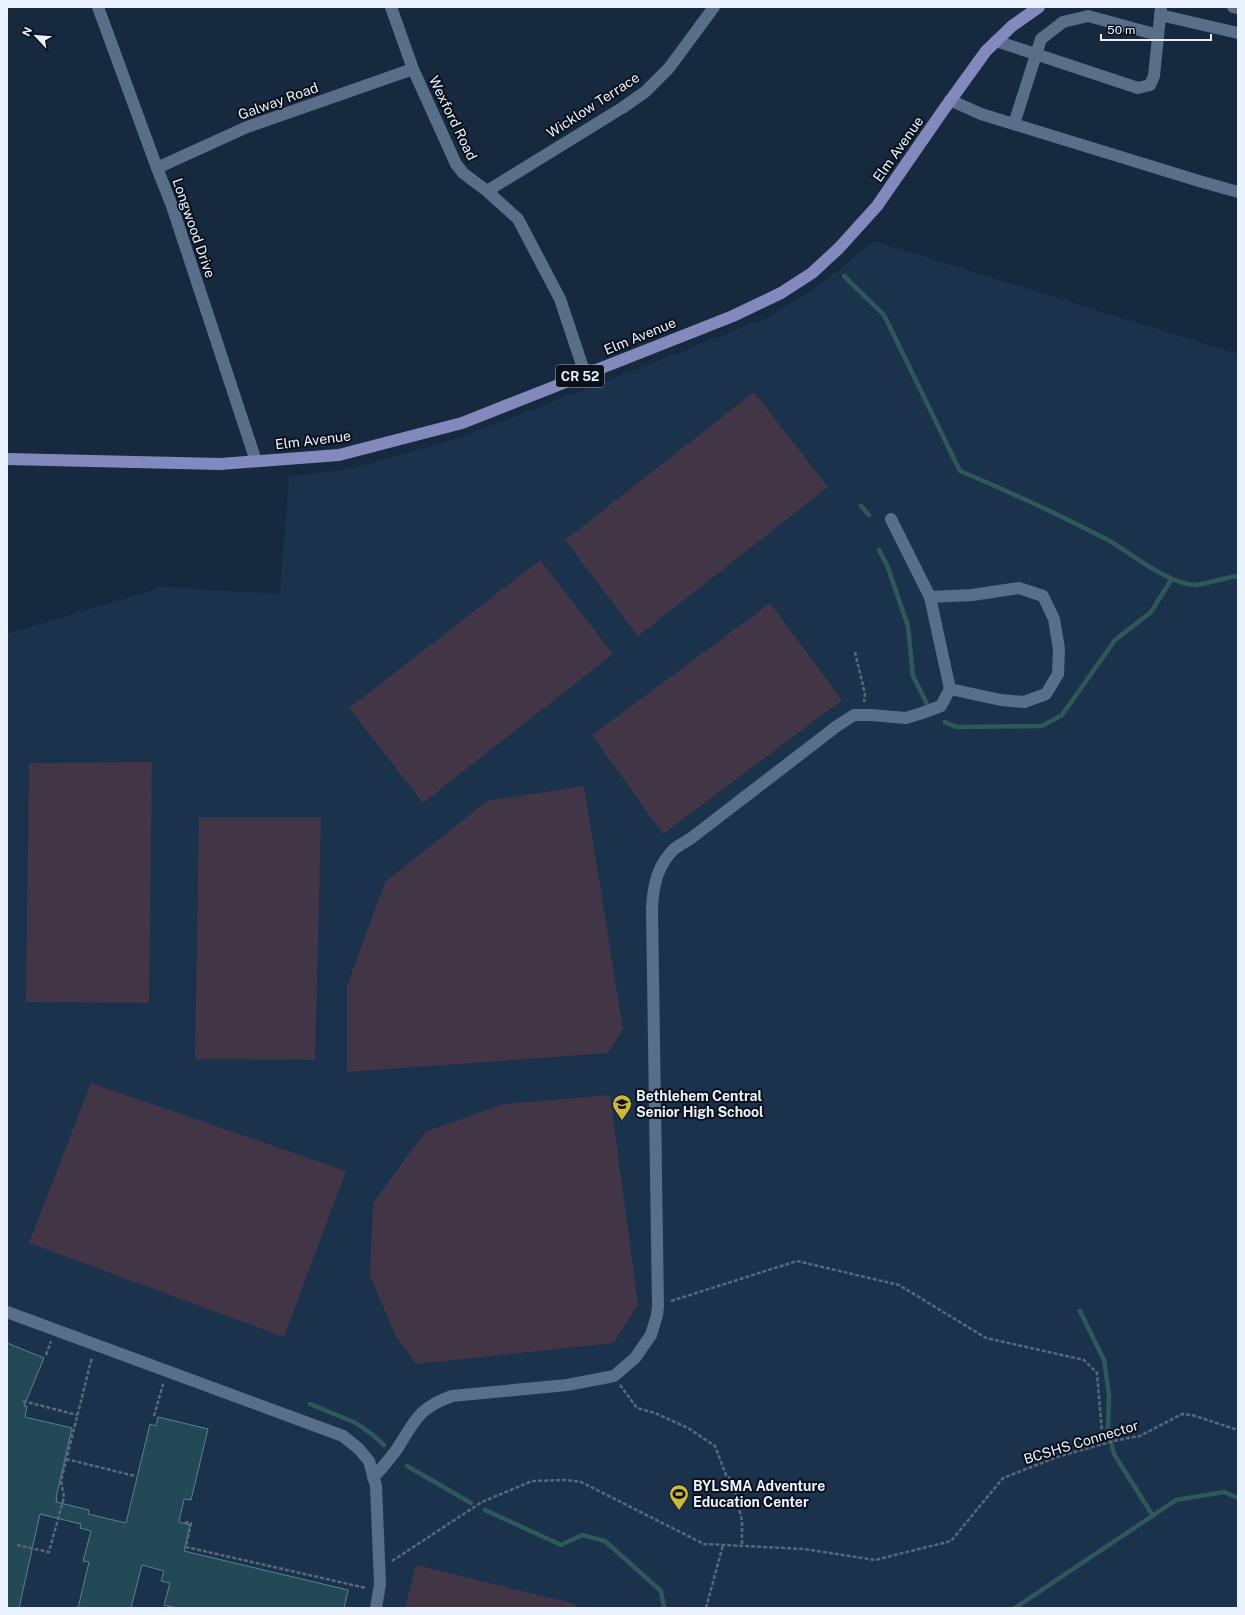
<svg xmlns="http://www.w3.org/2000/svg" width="1245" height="1615" font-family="'Public Sans',sans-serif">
  <rect width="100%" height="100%" fill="#17293f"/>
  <path fill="#1b324d" d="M874 241 1238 354V1608H7V634L163 587 280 594 289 477 353 468 456 439 650 364 768 317 821 284Z"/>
  <path fill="#413546" d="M754 392 828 487 638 636 565 540Z
    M540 560 613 654 423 803 349 708Z
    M770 603 842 700 663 834 592 735Z
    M152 762 149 1003 26 1002 29 763Z
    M584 786 623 1029 608 1053 347 1072V986L385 882 487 801Z
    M199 817H321L315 1060 195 1059Z
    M91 1083 346 1171 284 1337 29 1243Z
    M610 1095 638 1304 614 1343 416 1364 395 1334 370 1276 373 1203 425 1132 504 1104Z
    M416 1565 576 1604 575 1608H405Z"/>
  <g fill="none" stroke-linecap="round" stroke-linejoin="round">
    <path stroke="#2e5958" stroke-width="4.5" d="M844 276 884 315 960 471C1010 492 1058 514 1106 539 1132 553 1164 582 1194 585 1204 585 1226 577 1238 576
      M861 506 869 515
      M879 550 887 565 908 626 913 676 927 704
      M945 722 956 727 1042 726 1062 715 1115 640 1151 612 1171 580
      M1080 1311 1104 1360 1109 1394 1108 1429 1114 1454 1153 1516
      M310 1404 356 1423 373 1435 384 1445
      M407 1466 471 1503
      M485 1510 561 1545 582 1535 605 1541 661 1591 664 1608
      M1015 1608 1176 1500 1224 1492 1238 1498"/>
  </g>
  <path fill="#234856" stroke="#5b818f" d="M7 1343 44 1358 24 1406H27L25 1417 72 1428 56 1498H57L56 1502 89 1510 88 1514 126 1523 150 1424 156 1426 158 1417 208 1429 191 1500 184 1499 179 1522 190 1525 184 1551 348 1590 344 1608H177L164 1605 170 1583 161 1581 164 1571 142 1565 131 1608H78L89 1562 83 1561 91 1531 80 1528 81 1524 40 1514 19 1608H7Z"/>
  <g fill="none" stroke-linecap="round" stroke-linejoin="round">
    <path stroke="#59697b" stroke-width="2.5" stroke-dasharray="4 2" stroke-linecap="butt" d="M855 652 865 694 864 702
      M671 1301 797 1261 899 1285 986 1338 1084 1360 1097 1373 1103 1444
      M46 1355 51 1341
      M620 1385 637 1408 655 1413 688 1428 715 1446 726 1475 732 1480 733 1483 742 1521V1546
      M23 1401 77 1415
      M154 1416 163 1384
      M66 1459 135 1476
      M185 1522 191 1523 186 1547 366 1588
      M17 1545 49 1552 64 1497 61 1481 92 1357
      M392 1561 482 1502 532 1481 566 1480 581 1482 704 1544 804 1549 875 1560 951 1541 1003 1478 1060 1456 1118 1440 1140 1436 1182 1414 1192 1415 1238 1430
      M706 1608 723 1545"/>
    <path stroke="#596e88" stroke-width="12" d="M98 7 157 168 172 206 256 461
      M391 7 413 69 456 164 463 173 487 191 518 219 560 299 585 374
      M1233 7 1238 8
      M1160 15 1238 33
      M996 41 1138 88 1150 85 1154 76 1161 7
      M950 100 981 114 1199 181 1238 192
      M1014 124 1041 39 1063 22 1088 16 1158 35
      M157 168 247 127 413 69
      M487 191 622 108 645 92 669 68 714 7
      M891 519 930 597 972 595 1019 588 1043 596 1054 619 1059 649 1058 674 1046 694 1024 702 1001 700 950 689 930 597
      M7 1312 343 1436 359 1449 369 1461 376 1486 380 1584 376 1608
      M373 1478C381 1469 390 1459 397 1449 415 1421 418 1408 452 1396L567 1385 614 1376 635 1358 651 1335 657 1315 658 1306 652 909C653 886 657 866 674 849 679 845 685 842 690 839L837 726 854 715H871L906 718 922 713 941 706 950 689"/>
    <path stroke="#8289bd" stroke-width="12" d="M7 459 220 464 339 455 462 423 733 316 781 293 812 273 839 248 877 206 942 112 986 51 1012 26 1039 7"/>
  </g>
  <defs>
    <symbol id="school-pin" viewBox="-11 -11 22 30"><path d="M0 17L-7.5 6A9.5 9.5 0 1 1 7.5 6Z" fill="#cdb938" stroke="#0a111b"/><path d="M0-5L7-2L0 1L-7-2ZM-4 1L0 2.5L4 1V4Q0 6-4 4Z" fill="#111"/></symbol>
    <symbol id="stadium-pin" viewBox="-11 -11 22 30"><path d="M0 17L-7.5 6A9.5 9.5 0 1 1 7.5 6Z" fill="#cdb938" stroke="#0a111b"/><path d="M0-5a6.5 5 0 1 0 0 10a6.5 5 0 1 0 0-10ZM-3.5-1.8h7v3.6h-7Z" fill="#111"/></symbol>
  </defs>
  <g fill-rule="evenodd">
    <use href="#school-pin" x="611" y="1093" width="22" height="30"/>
    <use href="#stadium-pin" x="668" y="1483" width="22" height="30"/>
  </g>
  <g text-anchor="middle" stroke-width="4" stroke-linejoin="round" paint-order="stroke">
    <rect fill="#0a111b" stroke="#a6aeba" stroke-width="1" x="556" y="365" width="48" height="22" rx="3"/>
    <g font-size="13" font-weight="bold" fill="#e9f2fe">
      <text x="580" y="381">CR 52</text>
    </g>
    <g font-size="14" fill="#e9f2fe" stroke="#0a111b">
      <text transform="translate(278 101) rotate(-20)" y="5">Galway Road</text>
      <text transform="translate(593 105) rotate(-33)" y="5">Wicklow Terrace</text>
      <text transform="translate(453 118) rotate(64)" y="5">Wexford Road</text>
      <text transform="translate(898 149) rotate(-55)" y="5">Elm Avenue</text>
      <text transform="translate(194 228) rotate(71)" y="5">Longwood Drive</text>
      <text transform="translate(640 336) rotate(-22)" y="5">Elm Avenue</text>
      <text transform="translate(313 440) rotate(-7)" y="5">Elm Avenue</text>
      <text transform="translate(1081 1442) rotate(-17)" y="5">BCSHS Connector</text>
    </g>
    <g font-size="14" font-weight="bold" fill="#e9f2fe" stroke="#0a111b" text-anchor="start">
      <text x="636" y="1101">Bethlehem Central<tspan x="636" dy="16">Senior High School</tspan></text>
      <text x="693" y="1491">BYLSMA Adventure<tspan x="693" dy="16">Education Center</tspan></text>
    </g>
  </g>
  <rect width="1245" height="1615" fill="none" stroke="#e9f2fe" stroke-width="16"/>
  <g transform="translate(36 36) rotate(296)" stroke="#0a111b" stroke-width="3" paint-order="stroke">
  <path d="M0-3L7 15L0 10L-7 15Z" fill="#e9f2fe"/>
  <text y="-6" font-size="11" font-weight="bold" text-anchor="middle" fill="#e9f2fe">N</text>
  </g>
  <path d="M1101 34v6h110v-6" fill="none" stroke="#e9f2fe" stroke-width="2"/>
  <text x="1107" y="34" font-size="12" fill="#e9f2fe" stroke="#0a111b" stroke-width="3" paint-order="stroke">50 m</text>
</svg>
